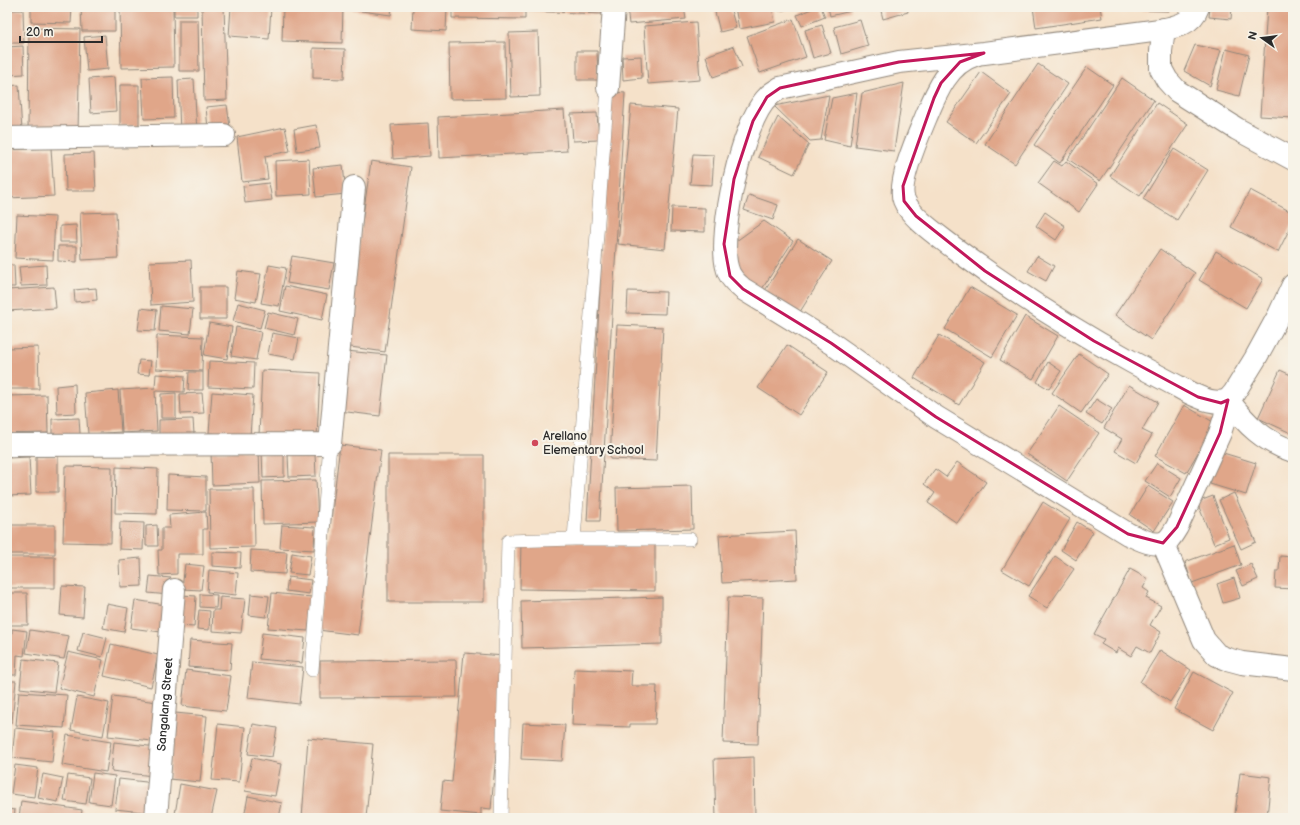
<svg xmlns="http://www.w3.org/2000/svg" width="1300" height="825" font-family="'Balsamiq Sans',sans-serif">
  <rect width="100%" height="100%" fill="#f7f3e8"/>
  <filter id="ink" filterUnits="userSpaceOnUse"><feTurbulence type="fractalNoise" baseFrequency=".025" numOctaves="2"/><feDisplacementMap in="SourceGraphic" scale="8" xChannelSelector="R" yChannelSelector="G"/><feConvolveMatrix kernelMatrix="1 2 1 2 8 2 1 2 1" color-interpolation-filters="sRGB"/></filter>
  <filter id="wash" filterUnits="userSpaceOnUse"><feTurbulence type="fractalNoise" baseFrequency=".012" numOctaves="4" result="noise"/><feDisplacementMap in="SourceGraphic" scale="16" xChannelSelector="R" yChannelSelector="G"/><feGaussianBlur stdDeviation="0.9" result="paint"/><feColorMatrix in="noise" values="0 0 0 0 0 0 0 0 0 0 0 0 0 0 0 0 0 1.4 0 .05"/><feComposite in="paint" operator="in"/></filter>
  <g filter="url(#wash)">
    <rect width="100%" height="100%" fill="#f5e1c9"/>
    <g id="blocks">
      <path fill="#e0a689" d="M31 7H72L71 23 31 22Z
        M81 7H115V31H82Z
        M120 7H173L174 67 121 68Z
        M174 7H197V16H174Z
        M202 7H224L227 100 204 101Z
        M231 7H271L269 39 229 36Z
        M283 7H343L342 43 282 41Z
        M346 7H392L391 15 346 9Z
        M413 7H447L446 31 412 29Z
        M452 7H525V19L452 18Z
        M528 7H602V14L528 11Z
        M627 7H684L686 19 629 24Z
        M718 7H730L736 28 720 32 714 8Z
        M735 7H772L775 22 739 29Z
        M778 7H792L793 8 779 11Z
        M816 7H821L825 17 802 26 797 15Z
        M828 7H850L851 11 830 16Z
        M880 7H907L908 12 883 19Z
        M1033 7H1100L1102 18 1036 28Z
        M1134 7H1169V11L1134 10Z
        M1210 7H1232L1231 19 1209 17Z
        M1267 7H1293V118L1260 116Z
        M7 10H23L24 43H7Z
        M793 19 806 57 760 73 747 36Z
        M179 20H198L199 71H179Z
        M860 20 868 46 841 54 834 27Z
        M696 22 700 80 648 84 644 26Z
        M822 25 831 53 813 58 805 30Z
        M29 28 80 29 78 132H28Z
        M538 32 540 96 511 97 509 33Z
        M105 35 108 69 87 71 84 37Z
        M505 42 506 98 450 99 449 43Z
        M1195 45 1221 50 1210 86 1184 71Z
        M23 46 24 74 7 75V47Z
        M734 46 742 67 713 77 706 56Z
        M313 48 345 49 344 79 313 78Z
        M1226 49 1249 55 1239 96 1216 90Z
        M577 51H597L598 80H577Z
        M641 56 642 78 623 80 622 57Z
        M1038 64 1068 84 1015 164 985 144Z
        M1087 67 1113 85 1060 163 1034 145Z
        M981 72 1011 94 976 143 946 122Z
        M114 77 116 111 91 113 89 79Z
        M173 77 174 118 144 119 142 78Z
        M1122 78 1154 100 1100 181 1068 159Z
        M194 79 197 132 180 134 178 80Z
        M904 83 894 151 855 146 862 93Z
        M19 85 22 131 7 132V86Z
        M120 85H139V126H120Z
        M611 92 625 93 600 521H587Z
        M857 93 850 146 824 140 832 98Z
        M829 95 821 140 810 141 774 106Z
        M1157 103 1188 124 1140 196 1110 176Z
        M227 105 230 127 208 129 206 107Z
        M631 105 678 109 665 249 618 244Z
        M564 110 567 151 439 158 438 117Z
        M597 113 599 140 573 141 571 114Z
        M778 117 809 144 794 174 758 157Z
        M428 123 430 156 393 159 391 125Z
        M316 125 320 148 297 151 294 129Z
        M285 127 290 151 265 156 268 179 242 182 237 137Z
        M51 148 54 196 7 198V150Z
        M1174 149 1208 170 1177 220 1143 199Z
        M94 153 96 191H66L65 154Z
        M693 154 714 155 712 185 690 184Z
        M309 159 311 194 276 196 275 161Z
        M371 161 411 167 385 352 344 346Z
        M1054 161 1062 166 1066 161 1098 184 1079 212 1038 183Z
        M343 165 346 194 316 197 313 168Z
        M269 183 272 200 245 203 243 186Z
        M1250 190 1293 213V222L1278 252 1231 227Z
        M749 195 778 205 773 220 744 210Z
        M672 207 705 208V232L671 231Z
        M116 212 118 258 82 260 80 213Z
        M1045 212 1065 226 1056 240 1036 226Z
        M17 215 55 217 53 260 15 258Z
        M764 221 793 241 762 289 740 283 732 244Z
        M76 225 77 242H60V226Z
        M798 239 832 261 798 315 764 292Z
        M58 246H77V262L58 261Z
        M1160 249 1195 273 1151 340 1115 315Z
        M1216 251 1263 279 1246 308 1199 280Z
        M292 256 334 263 329 290 287 283Z
        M1037 256 1054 266 1046 281 1028 271Z
        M191 260 193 302 151 305 149 262Z
        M7 265H14L15 287H7Z
        M46 265 47 285 21 286 19 267Z
        M269 265 286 268 279 306 261 303Z
        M238 271 261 274 256 302 234 298Z
        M285 286 327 295 322 320 280 311Z
        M54 287 56 308 7 311V290Z
        M200 287H226V319H200Z
        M970 287 1017 315 992 357 945 329Z
        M96 288 97 300 75 302 74 290Z
        M628 291 666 292 665 314 627 313Z
        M238 303 265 310 260 328 233 321Z
        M161 306 193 309 190 334 159 331Z
        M141 308 157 310 155 331 138 330Z
        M268 312 298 319 294 335 264 328Z
        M1025 316 1058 336 1033 379 1000 360Z
        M209 323 232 327 227 359 204 355Z
        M617 325 663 327 656 461 610 459Z
        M236 327 261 332 256 360 231 356Z
        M272 333 299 338 295 359 268 354Z
        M157 335 203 337 202 371 156 369Z
        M939 335 985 362 959 405 914 378Z
        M787 345 828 372 799 415 758 388Z
        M38 347 39 389H7V348Z
        M346 351 387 355 380 416 339 411Z
        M1079 354 1108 374 1081 413 1052 393Z
        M139 360 151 361 149 375 137 374Z
        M209 361 254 363 253 389 208 387Z
        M1048 362 1061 371 1049 389 1037 382Z
        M262 370 320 373 317 438 259 435Z
        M1280 370 1293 376V434L1258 418Z
        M189 372H203V390H188Z
        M156 374 185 376 184 392 155 391 157 431 122 433 120 390 155 388Z
        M75 384 76 413 57 414 56 386Z
        M1129 385 1158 402 1142 430 1152 435 1136 463 1115 451 1122 439 1104 428Z
        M118 390 121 432 88 434 85 393Z
        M212 392 253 395 250 436 209 433Z
        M176 393V418H161V394Z
        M202 393 204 413 181 414 180 394Z
        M47 395 48 433 7 434V396Z
        M1096 399 1112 409 1102 424 1086 414Z
        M1184 405 1215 423 1186 473 1155 456Z
        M1059 406 1099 433 1067 481 1027 454Z
        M79 418 80 434 52 435V419Z
        M193 419 194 434 159 435V420Z
        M340 445 381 450 358 635 318 630Z
        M259 450 260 483 212 485 211 452Z
        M284 452V477L263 478 262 453Z
        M1220 452 1256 463 1246 495 1210 484Z
        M315 454 316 476 289 477 288 455Z
        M388 455H484V602H388Z
        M36 456H58V492H36Z
        M29 457 31 495 7 496V458Z
        M957 462 986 482 957 523 928 503 935 493 924 484 935 469 946 477Z
        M1157 463 1181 478 1170 497 1145 481Z
        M65 466 112 467 111 543 63 542Z
        M116 467 158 469 157 514 115 513Z
        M168 475 206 477V511L167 510Z
        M316 480 318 522 263 524 262 481Z
        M692 486 693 529 617 531 616 488Z
        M1148 486 1173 502 1154 531 1130 515Z
        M209 489H254L255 547 210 548Z
        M1234 493 1256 542 1241 549 1219 500Z
        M1213 496 1229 538 1214 544 1197 502Z
        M1043 502 1070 519 1029 586 1002 570Z
        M206 512 207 529H203V554H177V574L159 575 158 550H162V528H170L169 515Z
        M120 522 144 523 143 550 119 549Z
        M1077 522 1093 532 1076 560 1061 550Z
        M7 525H55V554H7Z
        M157 525 158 546H146V526Z
        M282 525 315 527 314 550 280 548Z
        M795 531 797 579 722 583 719 535Z
        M521 541 655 543V591L520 589Z
        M1234 544 1241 565 1192 583 1185 562Z
        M251 550 287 552 285 574 250 572Z
        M212 552 241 553 240 568 212 566Z
        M292 553 311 556 308 575 289 573Z
        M1055 556 1074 569 1047 608 1028 596Z
        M1280 556 1293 557V589L1275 588 1276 571H1279Z
        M7 557H55V588H7Z
        M141 558 142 586 120 587 119 560Z
        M185 564 204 566 201 590 182 589Z
        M1251 564 1258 579 1243 586 1236 571Z
        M1130 569 1148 579 1143 588 1149 592 1146 598 1161 606 1150 625 1161 632 1150 653 1137 646 1131 656 1118 648 1116 653 1101 644 1104 639 1094 634Z
        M209 570 238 573 236 595 207 592Z
        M150 576 171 578 169 595 148 593Z
        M288 577 311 580 309 594 286 591Z
        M1234 578 1240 598 1223 603 1217 584Z
        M62 586 85 587 83 617 60 615Z
        M7 593H27L28 625H7Z
        M272 593 312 597 308 631 268 628Z
        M200 594 217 595 216 608 200 607Z
        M251 594 269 596 266 617 249 615Z
        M181 595 196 596 194 627 179 626Z
        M220 597 245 599 241 633 212 631 213 610H219Z
        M662 597V644L522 648 521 601Z
        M728 597 763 598 758 744 723 743Z
        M135 600 165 605 161 632 131 628Z
        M107 604 128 608 124 632 103 628Z
        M199 610 210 611 209 630 197 629Z
        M12 629 27 631 24 656 17 655 16 675H7V633H12Z
        M30 630 69 636 64 659 26 653Z
        M83 632 107 638 102 657 78 651Z
        M262 633 305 638 302 663 259 659Z
        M190 640 232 643 230 670 188 667Z
        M111 644 158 655 151 687 104 676Z
        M1160 650 1191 670 1170 702 1140 682Z
        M68 652 103 660 94 697 59 688Z
        M464 653 505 656 491 809 481 808V815L440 811 443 781 452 782Z
        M23 659 58 663 54 692 20 688Z
        M456 660 457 697 320 698V661Z
        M252 662 303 667 299 704 248 698Z
        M574 669 632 671 631 686H657L655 724H630V727L572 725Z
        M186 670 231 676 226 711 182 706Z
        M1194 672 1233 693 1213 730 1174 709Z
        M7 681H16L12 722H7Z
        M19 692 67 695 64 728 16 725Z
        M113 696 157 702 152 741 108 736Z
        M77 697 109 703 103 736 71 730Z
        M175 713 207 716 200 782 169 779Z
        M523 723 565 725 562 761 521 759Z
        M218 724 245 727 239 782 212 780Z
        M253 724 277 728 272 757 248 754Z
        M15 728 55 732 52 762 12 758Z
        M67 735 111 742 106 772 62 765Z
        M308 738 373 744 366 818H302Z
        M114 742 157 747 153 776 111 771Z
        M754 757 755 818H716L714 759Z
        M252 758 281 764 275 796 245 791Z
        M15 765 38 768 34 797 11 794Z
        M93 773 115 776 111 805 89 802Z
        M1240 773 1271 777 1267 817 1235 814Z
        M43 774 63 778 58 802 38 798Z
        M68 775 90 778 86 804 64 801Z
        M119 779 155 783 151 813 115 809Z
        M180 784 217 791 211 818H194L175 814Z
        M248 796 282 803 279 818H244Z
        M21 801 82 810 81 818H19Z
        M7 809 15 810 14 818H7Z
        M86 814 114 817V818H86Z"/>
    </g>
  </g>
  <g filter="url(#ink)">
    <use href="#blocks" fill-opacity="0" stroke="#90867a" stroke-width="1"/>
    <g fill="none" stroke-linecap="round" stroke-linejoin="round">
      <defs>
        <path id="service" d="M574 539 608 88
          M312 670 330 444
          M501 818 508 541 574 539H690"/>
        <g id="minor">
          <path d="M1198 7C1192 24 1176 27 1160 30L984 53 899 62 780 88C776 91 771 93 768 97 742 121 718 234 727 267 729 277 736 283 743 289L831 343 936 417 1128 534C1138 538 1151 546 1162 543 1169 542 1173 533 1177 527L1220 433 1225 417 1228 400 1234 393 1255 359 1279 315 1293 285"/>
          <path d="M1164 29 1161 51V69L1167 80 1177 91 1237 129 1293 159"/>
          <path d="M975 55C948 63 936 93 926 117 919 134 897 183 904 200 911 218 939 236 954 248 1011 290 1070 328 1132 362 1147 370 1162 378 1177 386 1184 390 1191 394 1199 397 1208 401 1218 404 1228 400 1246 424 1264 442 1293 451"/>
          <path d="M608 88 614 7"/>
          <path d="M7 138 224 135"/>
          <path d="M7 445 330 444 354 187"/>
          <path d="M1163 543 1204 640 1217 655 1227 659 1242 663 1293 669"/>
          <path id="s1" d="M156 818 174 590"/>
        </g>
      </defs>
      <use href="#service" stroke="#90867a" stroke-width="14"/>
      <use href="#minor" stroke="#90867a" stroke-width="24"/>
      <use href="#service" stroke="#fff" stroke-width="13"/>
      <use href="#minor" stroke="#fff" stroke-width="22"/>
    </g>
  </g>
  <path fill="none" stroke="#c2185b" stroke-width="3" stroke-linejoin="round" d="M984 53 960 62 941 83 934 98 903 186 904 201 916 216 985 271 1094 341 1198 397 1221 403 1228 400 1220 433 1189 501 1177 527 1163 543 1128 534 936 417 831 343 743 289 730 276 724 244 734 179 753 121 767 97 780 88 899 62Z"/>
  <circle fill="#d1495b" stroke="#f7f3e8" stroke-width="1.5" cx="535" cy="443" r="4"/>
  <g text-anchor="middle" stroke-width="4" stroke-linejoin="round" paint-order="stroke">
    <g font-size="12" fill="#2b2b2b" stroke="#f7f3e8" text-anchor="start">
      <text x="543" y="440">Arellano<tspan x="543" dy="14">Elementary School</tspan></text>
    </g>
    <g font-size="12" fill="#2b2b2b" stroke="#f7f3e8">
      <text dy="4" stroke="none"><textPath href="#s1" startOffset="114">Sangalang Street</textPath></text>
    </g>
  </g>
  <rect width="1300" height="825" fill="none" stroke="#f7f3e8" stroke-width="24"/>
  <g transform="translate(1262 38) rotate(284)" stroke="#f7f3e8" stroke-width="3" paint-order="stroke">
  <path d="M0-3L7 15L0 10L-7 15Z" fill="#2b2b2b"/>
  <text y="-6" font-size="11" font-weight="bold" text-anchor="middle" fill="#2b2b2b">N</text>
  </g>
  <path d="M20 36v6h82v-6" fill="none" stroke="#2b2b2b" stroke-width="2"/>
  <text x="26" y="36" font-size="12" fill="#2b2b2b" stroke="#f7f3e8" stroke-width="3" paint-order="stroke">20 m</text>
</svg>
